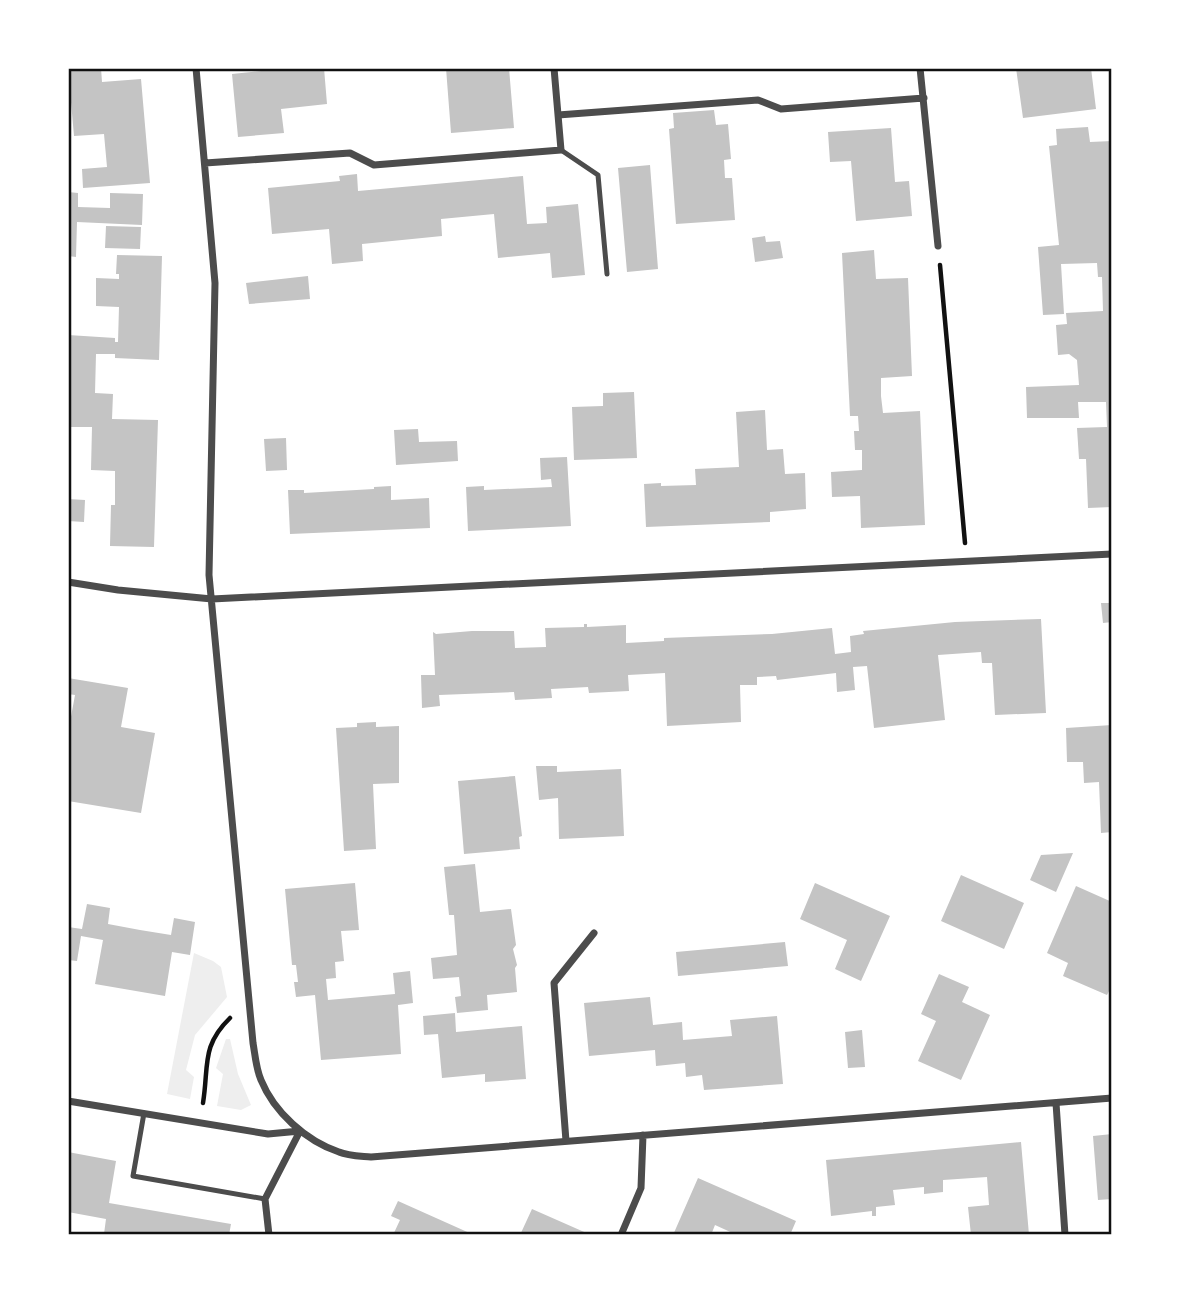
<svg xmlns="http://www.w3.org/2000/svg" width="1180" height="1303" font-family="Spectral,serif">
  <rect width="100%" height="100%" fill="#fff"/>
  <path fill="#eee" d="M194 953 213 961 221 967 227 997 195 1035 186 1070 194 1077 190 1099 167 1094Z
    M226 1039H230L238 1074 251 1105 241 1110 217 1106 223 1074 216 1068Z"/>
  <path fill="#c4c4c4" d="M68 68H101L102 82 141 79 150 183 83 188 82 169 107 167 104 134 74 136Z
    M291 68H324L327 104 281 109 284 133 238 137 232 74Z
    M446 68H509L514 128 451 133Z
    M1016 68H1091L1096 109 1023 118Z
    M714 110 716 125 728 124 731 159 724 160 725 178H732L735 220 676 224 669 129 674 128 673 113Z
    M1088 127 1090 142 1112 141V507L1088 508 1086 459H1079L1077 428 1107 427 1106 402H1078L1079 418H1027L1026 387 1079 385 1077 360 1069 354 1058 355 1056 325 1067 324 1066 313 1103 311 1102 277H1098L1097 263 1061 264 1064 314 1043 315 1038 247 1059 245 1049 146 1057 145 1056 129Z
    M891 128 895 182 909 181 912 216 856 221 851 161 830 162 828 132Z
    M650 165 658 269 627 272 618 168Z
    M357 174 358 191 523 176 527 224 547 223 546 207 578 204 585 275 552 278 550 253 498 258 494 214 441 219 442 236 362 244 363 261 332 264 329 229 272 234 268 188 340 181 339 176Z
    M68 192 78 193V207L110 208V193L143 194 142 225 77 222 76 257 68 256Z
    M106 226 141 227 140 249 105 248Z
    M765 236 766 242 780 241 783 258 755 262 752 238Z
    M874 250 876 279 908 278 912 376 881 378V396L883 413 920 411 925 525 861 528 860 496 832 497 831 472 862 470V450H855L854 431H859L858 416H850L842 253Z
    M117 255 162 256 159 360 115 358V354H96L95 393 113 394 112 419 158 420 154 547 110 546 111 505H115V471L91 470 92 427H68V335L115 338V342H118L119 307 96 306V278L119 279V274H116Z
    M308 276 310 299 249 304 246 283Z
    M634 392 637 458 574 460 572 407 603 406V393Z
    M765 410 767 450 783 449 785 474 805 473 806 509 770 512V522L646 527 644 484 661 483V486L696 485 695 469 739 467 736 412Z
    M418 429 419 442 457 441 458 461 396 465 394 430Z
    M286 438 287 470 266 471 264 439Z
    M567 457 571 526 468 531 466 487 484 486V490L552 487 551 479 541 480 540 458Z
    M391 486V500L429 498 430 528 290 534 288 490H304V493L374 489V487Z
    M68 499 85 500 84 522 68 521Z
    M1101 603H1112V622L1103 623Z
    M1041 619 1046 713 995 715 992 663H982L981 652 938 655 945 720 874 728 867 666 853 667 855 690 837 692 836 673 777 680 776 676 757 677V685H740L741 722 667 726 665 673 628 675 629 691 589 693 588 687 551 689 552 698 515 700 514 692 439 695 440 706 422 708 421 675H435L433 632 436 634 472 631H514L515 648 546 647 545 628 584 627V624H587V627L626 625V643L664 641V638L772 634 832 628 835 654 851 652 850 636 864 634 863 631 955 622Z
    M68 678 128 688 121 727 155 733 141 813 68 801V733L75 695 68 694Z
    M376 722V727L399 726V783L373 784 376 849 344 851 336 728 357 727V723Z
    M1112 725V832L1101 833 1099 782 1084 783 1083 762H1067L1066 728Z
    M536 766H557V772L621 769 624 836 559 839 558 798 539 800Z
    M515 776 522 836 519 837 520 849 464 854 458 781Z
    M1073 853 1056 892 1030 880 1041 855Z
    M475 864 480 912 511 909 516 945 513 949 517 965 515 968 517 992 487 995 488 1010 457 1013 455 997 461 996 459 977 433 979 431 958 457 955 454 915H449L444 867Z
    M961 875 1024 903 1004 949 941 921Z
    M355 883 359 930 341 931 344 961 335 962 336 978 326 979 328 1000 395 994 393 973 410 971 413 1003 398 1005 401 1054 321 1060 315 995 296 997 294 982H298L296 965H292L285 889Z
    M815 883 890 916 861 981 835 969 847 940 800 919Z
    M1076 886 1112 902V985L1107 995 1063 976 1068 963 1047 953Z
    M87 904 110 908 108 924 140 930 171 935 174 918 195 922 190 955 172 952 165 996 95 984 103 940 81 936 77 961 68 960V927L82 929Z
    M785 942 788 966 678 976 676 952Z
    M939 974 969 987 962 1002 990 1015 961 1080 918 1061 936 1021 921 1014Z
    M650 997 653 1025 682 1022 683 1040 732 1036 730 1020 777 1016 783 1084 704 1090 702 1075 686 1077 685 1063 656 1066 655 1050 589 1056 584 1003Z
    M455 1013 456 1032 522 1026 526 1079 485 1082V1074L442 1078 438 1034 424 1035 423 1016Z
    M862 1030 865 1067 848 1068 845 1032Z
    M1112 1134V1199L1098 1200 1093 1136Z
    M1021 1142 1029 1235H971L968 1207 989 1205 987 1177 943 1180V1192L924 1194V1187L893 1190 895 1205 876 1207V1216H872V1211L831 1216 826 1160Z
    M68 1152 116 1161 109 1203 231 1224 229 1235 104 1234 106 1219 68 1212Z
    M698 1178 796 1221 790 1235H737L715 1225 711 1235H673Z
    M398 1201 474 1235H393L400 1220 391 1216Z
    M532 1209 591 1235H520Z"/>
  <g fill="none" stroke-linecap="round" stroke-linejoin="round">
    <path stroke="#111" stroke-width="4.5" d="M940 265 965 543
      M203 1103C209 1066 201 1046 230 1018"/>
    <path stroke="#4c4c4c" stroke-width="5" d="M561 150 598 175 607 274
      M144 1113 133 1176 265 1199"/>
    <path stroke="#4c4c4c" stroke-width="7" d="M196 68 215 283 209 575 253 1043C255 1054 256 1069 261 1080 274 1112 306 1141 339 1152 348 1156 361 1156 371 1157L1112 1098
      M920 68 938 246
      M558 115 758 100 781 109 924 98
      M205 163 350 153 374 165 561 150 554 68
      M68 582 118 590 212 599 1112 554
      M68 1101 268 1134 300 1131
      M1056 1103 1065 1235
      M566 1141 554 983 594 933
      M269 1235 265 1199 300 1131
      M621 1235 641 1188 643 1135"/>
  </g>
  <rect width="1180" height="1303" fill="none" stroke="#ffffff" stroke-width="140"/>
  <rect x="70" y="70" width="1040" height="1163" fill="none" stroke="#111" stroke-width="2.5"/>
</svg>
